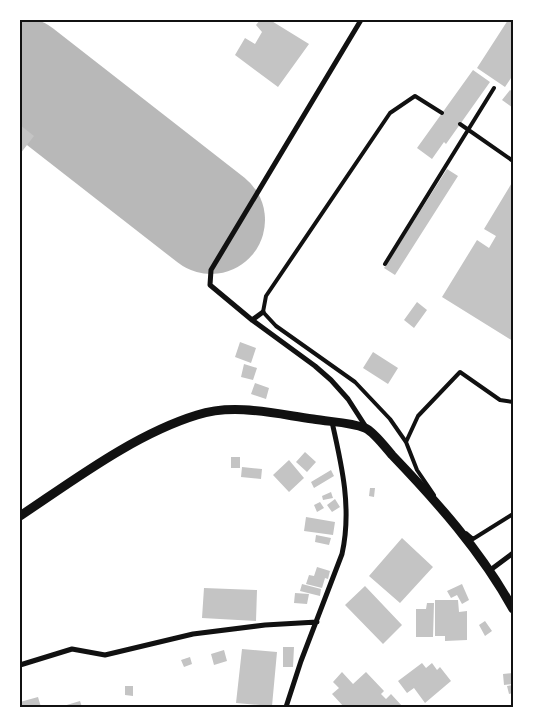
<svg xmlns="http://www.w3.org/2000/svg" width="533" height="727" font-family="'PT Sans Narrow',sans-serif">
  <rect width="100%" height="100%" fill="#fff"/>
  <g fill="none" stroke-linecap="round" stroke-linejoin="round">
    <path stroke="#b8b8b8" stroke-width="108" d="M20 71 211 220"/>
  </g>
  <path fill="#c4c4c4" d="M260 20H270L309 44 278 87 235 55 245 38 255 44 262 32 256 25Z
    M508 20H513V75L505 87 477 68Z
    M473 70 490 82 446 144 444 142 432 159 417 148Z
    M510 90 513 92V108L502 100Z
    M20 125 34 136 20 154Z
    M447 169 458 176 395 275 384 268Z
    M513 181V341L442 297 477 240 489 248 496 236 484 229Z
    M417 302 427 310 414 328 404 320Z
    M240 342 256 348 251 363 235 357Z
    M373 352 398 368 388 384 363 368Z
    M244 364 257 368 253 380 241 377Z
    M255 383 269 388 266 399 251 394Z
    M305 452 316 462 307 472 296 462Z
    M231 457H240V468H231Z
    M289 460 304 478 289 492 273 475Z
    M242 467 262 469 261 479 241 477Z
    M331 470 334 476 314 488 311 482Z
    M370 488H375L374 497 369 496Z
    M331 492 333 498 323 500 322 496Z
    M335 499 340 507 332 512 327 505Z
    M320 502 324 508 317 512 314 505Z
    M306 517 335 522 333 535 304 531Z
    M316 535 331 538 329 545 315 542Z
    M402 538 433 567 400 603 369 576Z
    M317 567 330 571 328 579 325 578 322 588 306 584 309 575 314 576Z
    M302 584 321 589 320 596 300 591Z
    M462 584 469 600 462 604 457 595 451 598 447 591Z
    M365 586 402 625 383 644 345 605Z
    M204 588 257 590 256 621 202 618Z
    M295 593 309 594 307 604 294 603Z
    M435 600H458L459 612 467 611V640L445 641V636H435Z
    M427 603H434L433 637H416V609H426Z
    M485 621 492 631 485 636 479 625Z
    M283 647H294L293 667H283Z
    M242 649 277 652 272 706 236 703Z
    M224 650 227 661 214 665 211 654Z
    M190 657 192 664 184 667 181 660Z
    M422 663 426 668 432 663 437 670 440 667 451 681 425 703 414 688 407 693 398 681Z
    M342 672 353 684 366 672 384 691 381 694 386 699 391 694 403 707H344L332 694 339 688 333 682Z
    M513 673V684L504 685 503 674Z
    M513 685V693L509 694 507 686Z
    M125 686H133V696L125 695Z
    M38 697 41 707H20V702Z
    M80 701 82 707H60Z"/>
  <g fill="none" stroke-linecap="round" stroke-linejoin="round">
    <path stroke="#111" stroke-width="4" d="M460 124 513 161
      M385 264 494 88
      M406 442 418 416 460 372 500 400 513 402
      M434 495 417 470 406 442 390 419 355 382 276 326 263 312 266 296 390 113 415 96 442 113
      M466 533 473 539 513 514"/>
    <path stroke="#111" stroke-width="5" d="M361 20 211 270 210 285 252 320 315 366 331 380 348 399 366 427
      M252 320 263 312
      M489 571 513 553
      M20 665 72 649 105 655 193 634 265 625 317 622
      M286 707 301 661 342 554C352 509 342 466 332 422"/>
    <path stroke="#111" stroke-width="9" d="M20 516C74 480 135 434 197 415 234 403 276 414 313 419 330 422 350 422 365 428 373 431 386 448 392 455 437 502 481 551 513 609"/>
  </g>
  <rect width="533" height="727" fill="none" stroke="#ffffff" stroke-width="42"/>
  <rect x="21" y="21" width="491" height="685" fill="none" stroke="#111" stroke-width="2"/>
</svg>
